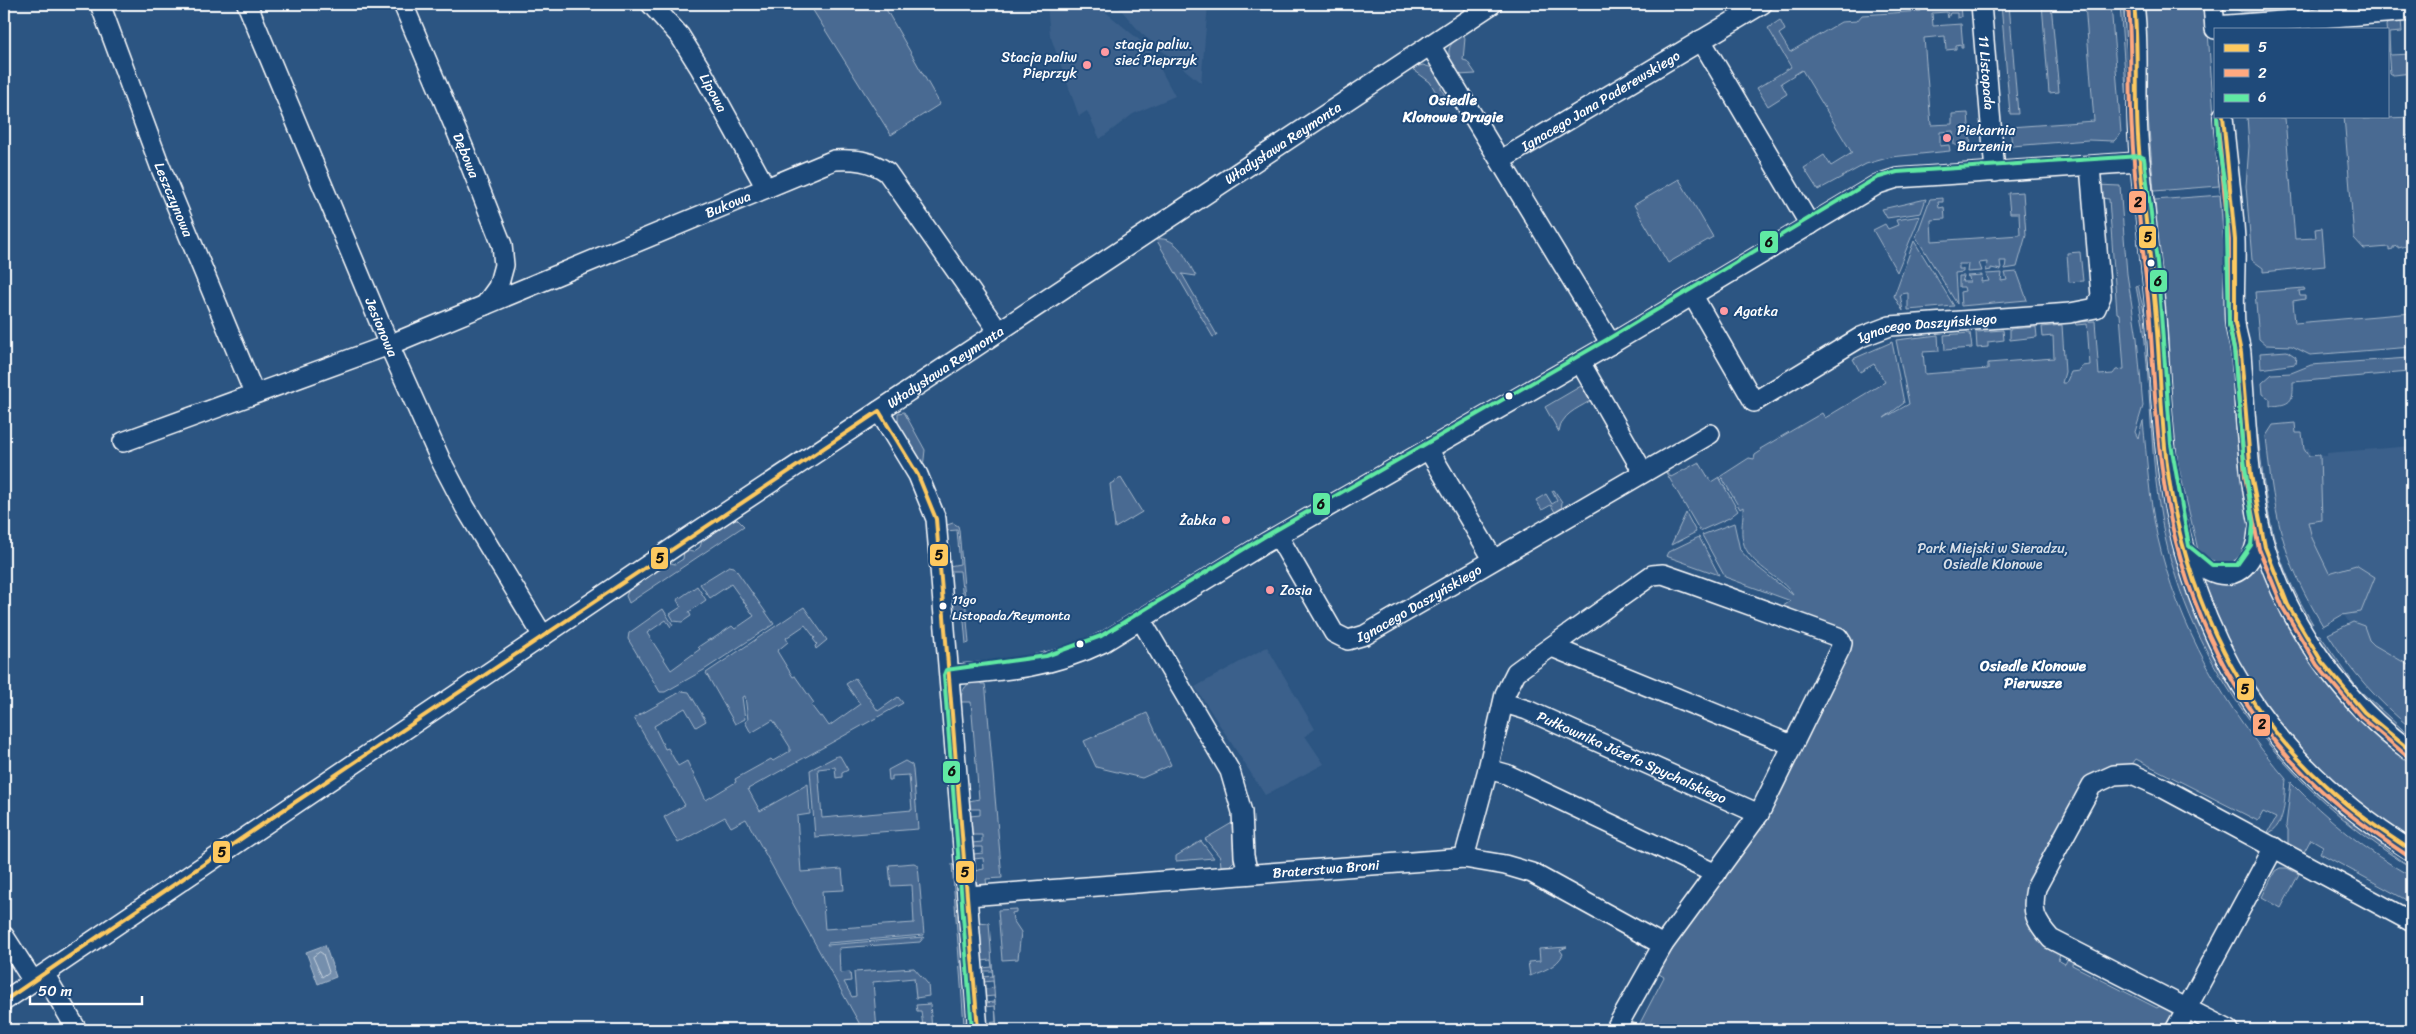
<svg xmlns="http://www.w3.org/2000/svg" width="2416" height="1034" font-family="Sriracha,sans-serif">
  <rect width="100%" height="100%" fill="#2c5582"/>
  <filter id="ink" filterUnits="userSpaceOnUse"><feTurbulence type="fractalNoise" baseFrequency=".02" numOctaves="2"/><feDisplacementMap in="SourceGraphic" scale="10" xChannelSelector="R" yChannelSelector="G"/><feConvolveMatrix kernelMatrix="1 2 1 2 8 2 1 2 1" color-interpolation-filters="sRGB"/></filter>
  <g filter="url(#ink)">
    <path fill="#3b618b" d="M1047 4H1096L1149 48 1175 96 1133 114 1100 139 1087 111 1079 116 1050 35Z
      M1116 4H1208L1201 83 1141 33Z
      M2412 446V694L2364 645 2332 597 2306 541 2289 449 2309 448 2310 455 2327 456V453Z
      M1267 647 1315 729 1305 736 1324 764 1265 795 1195 687Z"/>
    <path fill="#486b92" stroke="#a4b5c8" d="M809 4H883L940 104 891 135Z
      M1921 4H1943L1944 8 1956 7V5H1960L1961 17 1957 18V13H1950L1948 18 1947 12 1932 13 1933 26 1961 24 1963 48H1961V44L1956 45V49L1946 50 1945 36 1924 38 1931 125 1952 124V114L1968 113 1971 149 1960 150V145H1954L1953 131 1940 132V146L1949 145 1950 151 1891 157 1866 164 1818 190 1804 168 1824 155 1831 166 1852 153 1802 70 1781 83 1787 94 1768 106 1757 88 1791 67 1768 28 1780 20 1785 30 1779 34 1790 52 1841 22 1857 21 1862 15 1921 11Z
      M2001 4H2009L2018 114H2010Z
      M2042 4H2051L2059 92 2049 93Z
      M2085 4H2111L2121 133 2114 141 2088 140 2012 146 2010 127 2094 121Z
      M2120 4H2123L2132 119 2130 145Z
      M2139 4H2206L2219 186 2154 191Z
      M2233 4H2338V5L2242 12 2234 8Z
      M2401 20 2402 32 2389 33 2390 55 2412 54V73L2393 75 2390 73 2386 25 2389 21Z
      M1463 34 1465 38 1463 60 1467 61 1476 74 1458 75C1448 57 1442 47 1463 34Z
      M1423 65 1433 68 1443 78 1441 88 1447 100 1442 103 1430 82 1411 68Z
      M2247 116 2285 118 2295 239 2316 238 2315 229 2322 228 2325 266 2263 272V268L2252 260 2246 186 2249 146Z
      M2344 116H2363V119L2412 117V135L2406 136V139H2412V273L2411 245 2398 248V246L2393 247V249L2389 250V247L2364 249 2354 238Z
      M1679 179 1713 237 1668 263 1634 205Z
      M2097 185 2120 186 2127 274 2137 338 2143 406 2135 432 2138 438 2143 421C2147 459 2149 498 2157 535 2178 627 2225 708 2286 779 2284 797 2287 826 2267 834L2276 818 2263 812 2258 821 2136 759 2129 768 2107 771 2029 890 2062 949 2058 960 2065 964 2071 953 2073 957 2072 965 2157 1008 2167 1001 2174 1017 2168 1030H1632L1630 1021 1639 1025 1664 977 1654 971 1849 646 1733 594 1729 586 1783 606 1791 601 1725 577 1702 535 1734 523 1740 550 1750 561 1793 595C1781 576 1748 565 1743 541 1740 530 1744 517 1743 507L1740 509 1721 476 1749 458 1754 459 1755 455 1761 451 1760 449 1822 413 1825 418 1885 382 1874 364 1860 372 1853 359 1892 342 1904 403 1884 418 1909 404 1896 340 1938 335 1939 351 1923 352 1925 374 1988 369V363L2054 358 2053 336 2043 337 2042 327 2062 325 2065 372 2062 383H2066L2071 372 2079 371 2082 366 2090 365 2087 324 2076 325 2075 322 2095 321 2099 375 2113 374 2116 370 2124 369 2120 314 2117 313 2109 199 2100 198Z
      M2023 192 2026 235 2017 267 2005 269 2006 261H2000L2001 270 1991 268V270L1986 271 1987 262 1979 263 1982 271 1967 272 1968 264H1959V269H1963V272L1955 273 1957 304 1916 237 1930 199 1943 198V202H1938L1939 208 1944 207 1945 219 1931 220 1932 241 2020 235 2019 213H2010L2008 193Z
      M2220 195C2226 267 2230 340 2237 412 2242 460 2259 513 2243 560L2223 568 2200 555 2198 550 2173 442 2155 200Z
      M1926 199 1921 213 1887 218 1882 209Z
      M1920 216 1897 272 1873 230 1885 224 1888 229 1898 225 1896 220Z
      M1156 239C1179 236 1186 260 1196 276L1182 274 1217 335 1213 337Z
      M1914 241 1954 306 1908 310V293L1900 294 1903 311 1894 296Z
      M2080 252 2083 281 2069 282 2067 253Z
      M2017 272 2027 300 1961 306 1960 292 1965 291 1964 287H1959V276H1964L1962 282H1970L1969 277 1967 276 1982 275 1981 282 1989 281 1986 274 2002 273 2001 281 2007 280 2005 273Z
      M2138 285C2140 300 2146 314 2148 329 2154 393 2154 457 2166 519 2176 567 2194 612 2215 655L2364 828 2386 849 2412 868C2288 792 2190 669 2162 523 2151 464 2151 402 2145 342 2144 323 2139 305 2136 286Z
      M2304 288 2305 290 2299 291 2300 296H2305V299L2293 301 2295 323 2412 313V347L2310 355 2292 346 2266 345 2259 339 2255 292Z
      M2036 327 2037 337 2010 340V329Z
      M2003 330 2004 340 1988 342V347L1977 348 1976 332Z
      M1970 333 1972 348 1945 350 1944 335Z
      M2287 351 2296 357 2295 364 2261 369 2260 353Z
      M2408 358 2409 372 2293 382C2294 402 2290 405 2270 406V399L2263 394 2262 383 2272 374 2291 373 2311 365Z
      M1581 386 1590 401C1575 410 1562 414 1559 432L1545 407Z
      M904 412 925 450 923 468 898 426V413Z
      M2295 423 2296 433H2302L2304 448 2309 456 2320 455 2322 520 2308 522 2312 538 2329 573 2356 565 2375 577 2361 612 2342 615 2323 626C2312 607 2301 588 2293 568 2276 526 2270 480 2266 436L2273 425Z
      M2258 435C2263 478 2267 522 2282 562 2290 584 2301 604 2313 624 2283 605 2249 468 2258 435Z
      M1699 462 1711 482 1719 477 1738 511 1729 518 1700 531 1664 469 1671 477Z
      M1121 478 1142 512 1115 528 1110 484Z
      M1554 490 1562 502 1561 511 1556 514 1551 505 1542 510 1536 500 1546 494 1552 504 1557 501 1552 491Z
      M1686 513 1696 532 1671 545Z
      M730 519H737L744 526 629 603 626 596 630 587 667 562 675 564 683 559 684 550 693 552 700 547 703 538Z
      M953 523 958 526 959 530 969 643 966 644 963 610 953 611 952 601 963 599 960 571H950L949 566 960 564 957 530 946 531 947 525Z
      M1699 537 1719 575 1666 556 1668 552Z
      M2260 562 2269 584 2412 762V841L2386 825 2328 779 2272 716 2227 645 2201 577Z
      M729 566 734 567 774 624 704 670 665 692H660L628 639 629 633 663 609 673 625 671 627 666 620 647 633 671 670 700 649 698 647 710 639 711 640 732 626 735 629 754 616 731 584 710 598 700 584Z
      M697 586 706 600 689 612 691 616 682 622 674 621 670 614 681 607 677 600Z
      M804 607 827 640 816 649 815 646 817 644 813 639 815 638 805 625 786 638 788 642 777 651 793 677 795 676 814 703 811 705 820 717 822 716 829 726 860 704 846 684 855 678 878 711 898 697 903 703 748 789 760 811 808 784 810 814 797 816 801 872 842 869 844 890 822 891 825 929 914 923 912 885 891 886 889 865 914 863 918 865 924 935 828 943 827 945 924 937 920 942 839 948 840 973 850 972 851 981 844 982 852 997 856 996 854 972 914 968 928 984 929 996 916 998 914 978 873 982 877 1030H863L746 819 731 827 725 817 678 843 664 817 685 805 634 718 682 691 689 692 706 721 696 727 685 708 654 726 665 749 668 748 678 766 687 761 706 800 736 782 735 779 771 759 773 761 790 751V747L773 720 751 733 745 722 748 720 745 696 742 697 745 719 735 724 706 673Z
      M2353 622 2364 626 2369 640 2374 645 2412 667V729C2378 702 2351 671 2328 634Z
      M2314 634 2320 635 2357 688 2412 738V743L2354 691Z
      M980 679 981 684H985L986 692 1002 878 986 879 987 887H981L976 883 974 871 984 869 983 858 974 859 973 854 983 853V847H973L972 843 982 842V835H971L970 816 980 815V809H971L969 801 979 799 971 702H960C962 688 966 683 980 679Z
      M1147 713 1171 765 1142 778 1096 767 1084 741Z
      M837 756H840L848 770 842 773V777L836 778 835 767 818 769 822 818 912 810 909 775 892 776V780H889L888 770 905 761 912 765 913 770 918 829 815 837 810 770Z
      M2291 782C2327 819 2367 852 2412 877V913L2410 902 2320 853 2323 846 2311 839 2303 854 2288 847V830L2286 826Z
      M1232 823 1234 861 1229 866H1221L1220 857 1205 839Z
      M1201 841 1214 858 1176 861V856Z
      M952 864 958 870 969 1017 964 1025Z
      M2280 868H2287L2299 874 2281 908 2262 897 2275 871Z
      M1016 909V912L1012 913 1013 920 1021 932 1018 959 1002 960 998 910Z
      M978 922 989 923 997 1030H986V1023L996 1022 995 1006 984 1007V1003L995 1002 994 996 984 997 983 989 994 988 993 981 983 982 982 977 993 976 992 971H982V968L992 967 991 960 981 961Z
      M1567 947 1560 950 1563 954C1557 967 1542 971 1530 976L1528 962 1540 961 1539 949Z
      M930 1004 932 1030H901L923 1027 921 1011H917L916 1005Z"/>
    <path fill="#748fad" stroke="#acbcce" d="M325 945 336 977 318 984 306 952Z"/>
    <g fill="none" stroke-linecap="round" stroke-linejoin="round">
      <path stroke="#c7d2de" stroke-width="1" d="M320 952 323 954 329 972 322 977 313 957Z"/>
      <defs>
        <g id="minor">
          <path id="s1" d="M100 4 160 166 254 393"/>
          <path id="s2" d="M247 4 389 345 441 461 465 507 543 636"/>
          <path id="s3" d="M403 4 464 149 502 245 504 265 498 287 485 305"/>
          <path id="s4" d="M651 4 680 36 700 68 766 188"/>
          <path id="s5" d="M1981 4 1995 172"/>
          <path d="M2134 4C2140 47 2135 92 2138 136 2142 197 2151 257 2156 318 2161 384 2162 451 2176 515 2206 663 2284 772 2412 851"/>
          <path d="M2213 4 2215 29"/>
          <path d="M2215 26 2412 11"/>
          <path d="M1701 40 1810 225"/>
          <path d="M1430 45 1611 344"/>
          <path d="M2223 116C2226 158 2233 198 2235 240 2236 268 2233 296 2235 323 2236 333 2240 343 2241 353 2246 417 2247 485 2265 547 2288 625 2346 706 2412 752"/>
          <path id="s6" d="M1501 160 1762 4"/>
          <path id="s7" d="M1693 296 1754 402 1861 337 1890 326 2070 313 2096 308 2101 296 2090 166"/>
          <path d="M1580 362 1643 472"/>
          <path d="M879 411 918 475 936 519 978 1030"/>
          <path id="s8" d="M123 442 389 345 834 160C854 159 870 160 887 172L999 332"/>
          <path d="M1428 449 1493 559"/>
          <path id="s9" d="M1278 536 1334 633 1348 640 1365 635 1710 434"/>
          <path d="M2184 550C2191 557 2198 565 2208 570 2239 586 2256 558 2258 531"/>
          <path d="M1141 620 1230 771 1242 812 1244 856 1248 874"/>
          <path d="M1552 647 1792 745"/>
          <path d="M950 675C1006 671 1053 667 1104 642L1265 543 1611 344 1878 184 1897 178 2140 162"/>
          <path id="s10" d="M1504 703 1527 710 1759 814"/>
          <path d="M1488 769 1506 774 1716 874"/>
          <path d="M1464 858 1488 769 1505 694 1516 672 1531 661 1652 575 1663 574 1689 583 1838 637 1842 643 1841 647 1759 814 1663 945 1615 1030"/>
          <path id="s11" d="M968 896 1464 858 1505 865 1532 873 1663 945"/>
          <path d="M4 936 33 981"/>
          <path d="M45 975 77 1030"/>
          <path id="s12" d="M4 1001 689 537 1492 4"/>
          <path d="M2175 1030 2274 847"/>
          <path d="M2229 1030 2051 939C2035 921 2031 912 2036 888L2092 785 2114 775 2132 774 2161 787 2412 922"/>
        </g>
      </defs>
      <use href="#minor" stroke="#fff" stroke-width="22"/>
      <use href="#minor" stroke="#1f4a7a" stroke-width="19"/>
      <defs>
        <path id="bus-1" d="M2134 4C2139 48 2135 92 2138 136 2142 197 2151 257 2156 318 2161 376 2161 434 2171 492 2191 604 2241 709 2326 786 2352 811 2382 831 2412 851
          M2223 116 2235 240V323L2241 353 2251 475 2265 547 2288 605 2322 662 2364 712 2412 752
          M879 411 918 475 936 519 978 1030
          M4 1001 270 819 879 411"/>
        <path id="bus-2" d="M2128 5C2132 47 2129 90 2132 132 2135 195 2145 258 2150 321 2154 377 2156 434 2165 490 2184 604 2235 713 2322 791 2348 815 2378 836 2408 856
          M2217 117 2229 240V324L2235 354 2245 476 2259 549 2283 608 2317 665 2360 716 2408 757"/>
        <path id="bus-3" d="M972 1030 944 675 946 670 1046 656 1101 636 1262 538 1608 339 1876 178 1897 172 2140 156 2144 158 2157 262 2171 444 2189 546 2212 565H2237L2251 545 2253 524 2243 452 2234 350 2229 325 2226 191 2219 149 2217 116"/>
      </defs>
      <use href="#bus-1" stroke="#1f4a7a" stroke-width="8"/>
      <use href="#bus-2" stroke="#1f4a7a" stroke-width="8"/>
      <use href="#bus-3" stroke="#1f4a7a" stroke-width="8"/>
      <use href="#bus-1" stroke="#fdc960" stroke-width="4"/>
      <use href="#bus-2" stroke="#ffa980" stroke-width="4"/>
      <use href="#bus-3" stroke="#60e9a3" stroke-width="4"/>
    </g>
  </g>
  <g fill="#ff9aa2" stroke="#1f4a7a" stroke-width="2">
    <circle cx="1105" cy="52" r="5"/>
    <circle cx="1087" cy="65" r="5"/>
    <circle cx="1947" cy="138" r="5"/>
    <circle cx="1724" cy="311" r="5"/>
    <circle cx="1226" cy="520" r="5"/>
    <circle cx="1270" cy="590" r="5"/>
  </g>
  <g fill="#fff" stroke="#1f4a7a" stroke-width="2">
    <circle cx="2151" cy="263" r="4.5"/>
    <circle cx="1509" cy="396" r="4.5"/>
    <circle cx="943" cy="606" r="4.5"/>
    <circle cx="1080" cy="644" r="4.5"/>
  </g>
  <g text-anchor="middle" stroke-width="4" stroke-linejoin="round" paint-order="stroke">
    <g font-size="13" fill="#fff" stroke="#1f4a7a" text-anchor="start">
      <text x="952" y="604">11go<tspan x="952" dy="16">Listopada/Reymonta</tspan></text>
    </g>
    <g font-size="14" fill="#fff" stroke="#1f4a7a" text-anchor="start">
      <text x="1115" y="49">stacja paliw.<tspan x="1115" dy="16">sieć Pieprzyk</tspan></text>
      <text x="1077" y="62" text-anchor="end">Stacja paliw<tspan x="1077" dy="16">Pieprzyk</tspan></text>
      <text x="1957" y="135">Piekarnia<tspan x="1957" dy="16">Burzenin</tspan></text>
      <text x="1734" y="316">Agatka</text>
      <text x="1216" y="525" text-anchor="end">Żabka</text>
      <text x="1280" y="595">Zosia</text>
    </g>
    <g font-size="14" fill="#fff" stroke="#1f4a7a">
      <text dy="5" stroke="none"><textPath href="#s5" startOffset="69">11 Listopada</textPath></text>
      <text dy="5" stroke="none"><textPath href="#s4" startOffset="109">Lipowa</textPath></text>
      <text dy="5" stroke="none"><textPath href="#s6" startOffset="116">Ignacego Jana Paderewskiego</textPath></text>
      <text dy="5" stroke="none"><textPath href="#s12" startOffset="1540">Władysława Reymonta</textPath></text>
      <text dy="5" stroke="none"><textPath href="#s3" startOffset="164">Dębowa</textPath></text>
      <text dy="5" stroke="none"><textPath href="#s1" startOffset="209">Leszczynowa</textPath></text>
      <text dy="5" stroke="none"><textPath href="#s8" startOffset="650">Bukowa</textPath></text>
      <text dy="5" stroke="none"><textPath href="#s2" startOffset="350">Jesionowa</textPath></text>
      <text dy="5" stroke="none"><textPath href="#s7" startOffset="315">Ignacego Daszyńskiego</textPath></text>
      <text dy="5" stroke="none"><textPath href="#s12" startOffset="1135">Władysława Reymonta</textPath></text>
      <text dy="5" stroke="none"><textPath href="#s9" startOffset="208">Ignacego Daszyńskiego</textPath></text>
      <text dy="5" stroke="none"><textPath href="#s10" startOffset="139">Pułkownika Józefa Spychalskiego</textPath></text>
      <text dy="5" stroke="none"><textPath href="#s11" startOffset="359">Braterstwa Broni</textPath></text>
    </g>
    <g font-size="14" fill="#dae1e9" stroke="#1f4a7a">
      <text x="1993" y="553">Park Miejski w Sieradzu,<tspan x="1993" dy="16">Osiedle Klonowe</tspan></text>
    </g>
    <g font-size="15" font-weight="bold" fill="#fff" stroke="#1f4a7a">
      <text x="1453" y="105">Osiedle<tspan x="1453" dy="17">Klonowe Drugie</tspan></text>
      <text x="2033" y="671">Osiedle Klonowe<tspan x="2033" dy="17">Pierwsze</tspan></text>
    </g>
  </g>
  <g stroke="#1f4a7a" stroke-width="2">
    <rect x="2128" y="190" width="19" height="24" rx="5" fill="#ffa980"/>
    <rect x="2138" y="225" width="19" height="24" rx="5" fill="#fdc960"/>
    <rect x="1759" y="230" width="20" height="24" rx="5" fill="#60e9a3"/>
    <rect x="2149" y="269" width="19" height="24" rx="5" fill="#60e9a3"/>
    <rect x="1312" y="492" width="19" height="24" rx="5" fill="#60e9a3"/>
    <rect x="929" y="543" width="20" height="24" rx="5" fill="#fdc960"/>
    <rect x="650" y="546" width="19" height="24" rx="5" fill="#fdc960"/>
    <rect x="2236" y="677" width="19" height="24" rx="5" fill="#fdc960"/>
    <rect x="2252" y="713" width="19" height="24" rx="5" fill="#ffa980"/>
    <rect x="942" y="760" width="19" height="24" rx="5" fill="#60e9a3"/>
    <rect x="212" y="840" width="19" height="24" rx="5" fill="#fdc960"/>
    <rect x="955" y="860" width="20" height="24" rx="5" fill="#fdc960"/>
  </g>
  <g font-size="14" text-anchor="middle" font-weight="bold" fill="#111">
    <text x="2138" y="207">2</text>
    <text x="2148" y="242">5</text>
    <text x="1769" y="247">6</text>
    <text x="2158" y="286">6</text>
    <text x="1321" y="509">6</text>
    <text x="939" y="560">5</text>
    <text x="660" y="563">5</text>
    <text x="2245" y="694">5</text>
    <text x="2262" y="729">2</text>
    <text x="952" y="776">6</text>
    <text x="222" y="857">5</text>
    <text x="965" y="877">5</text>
  </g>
  <rect width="2416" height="1034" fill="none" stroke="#1f4a7a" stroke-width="20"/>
  <rect x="10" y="10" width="2396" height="1014" fill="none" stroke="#fff" stroke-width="2" filter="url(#ink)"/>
  <rect x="2214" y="28" width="175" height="90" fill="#1f4a7a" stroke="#7992af"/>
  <rect x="2224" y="44" width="25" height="8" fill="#fdc960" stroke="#7992af"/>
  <text x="2258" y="52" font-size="15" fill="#ffffff">5</text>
  <rect x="2224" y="69" width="25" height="8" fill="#ffa980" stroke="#7992af"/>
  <text x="2258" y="78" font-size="15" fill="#ffffff">2</text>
  <rect x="2224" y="94" width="25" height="8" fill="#60e9a3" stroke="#7992af"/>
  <text x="2258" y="102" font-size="15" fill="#ffffff">6</text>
  <path d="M30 996v8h112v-8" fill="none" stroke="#ffffff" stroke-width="2.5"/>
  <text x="38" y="996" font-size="15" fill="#ffffff" stroke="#1f4a7a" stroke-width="4" paint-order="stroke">50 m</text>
</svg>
